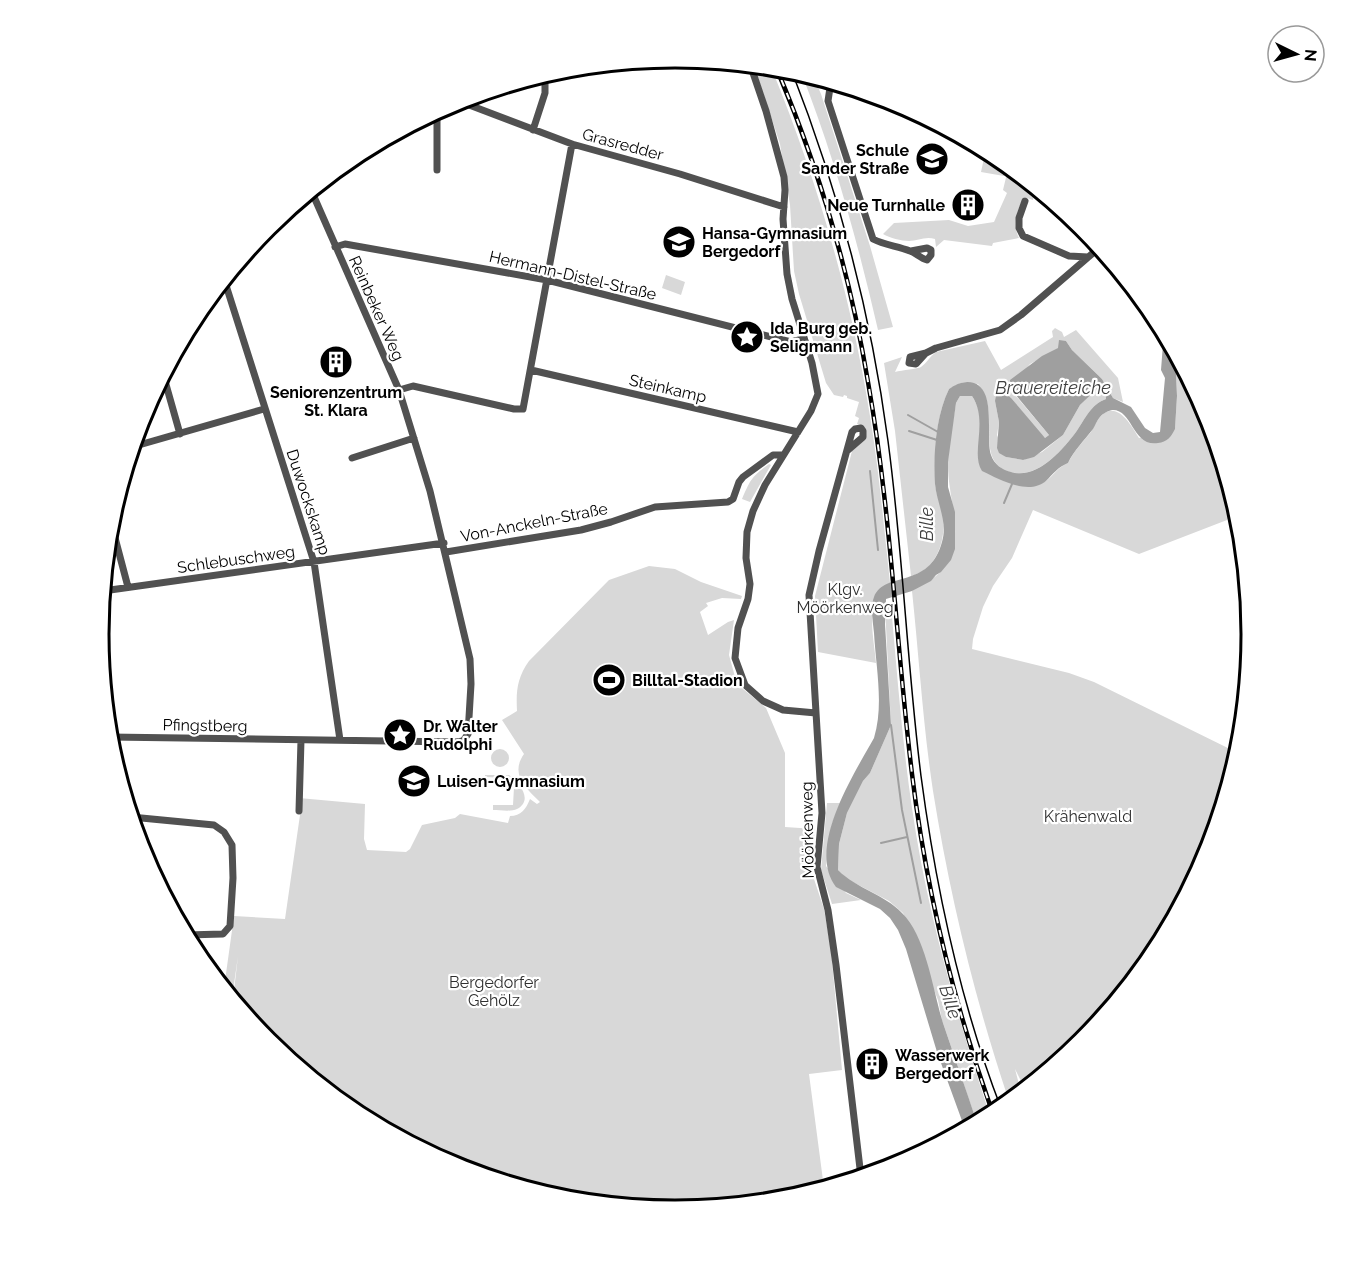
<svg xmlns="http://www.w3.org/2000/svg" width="1350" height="1267" font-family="Raleway,sans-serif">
  <rect width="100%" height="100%" fill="#fff"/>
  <path fill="#d8d8d8" d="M754 65 771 67C817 179 851 296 870 416 879 471 884 527 890 583 863 596 874 638 876 663L818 652 815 596 852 451 866 439 865 427 857 424 859 418 855 416 859 402 847 398V396L844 395 843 397 834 395 826 383 799 294 794 271 790 205 780 144Z
    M801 72 813 76 821 94 870 246 893 327 878 330C858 243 834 156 801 72Z
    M986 149 1006 163 1004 176 981 172Z
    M1009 165 1013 169 1016 177 1024 178 1035 187 1033 200 1024 197C1017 210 1012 224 1019 238L993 243 992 246 944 240 936 247 935 239C925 236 918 241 909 241 901 241 890 238 883 234L894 223 949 220 968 226 994 222 1007 193 1003 190Z
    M666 275 685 282 681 295 662 288Z
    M1055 328 1062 332 1064 337 1076 330 1118 378 1123 402 1113 398 1102 379 1072 350 1066 341 1060 344 1059 348 1030 364 1010 389 1049 435 1045 438 1042 436 1012 399 995 401 999 422 997 435 1006 457 1023 460 1042 452 1063 435 1080 405 1097 389H1105L1106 399C1090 405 1086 418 1076 432 1062 451 1036 480 1010 472 972 460 1003 412 978 384L963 382 949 389C936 417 934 450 935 480 935 493 941 504 943 517 946 541 936 570 911 576L895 431 884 363 902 357 895 372C902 370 918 369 921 367 927 363 930 356 936 352L985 341 1001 370 1053 337 1052 331Z
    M1175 352 1208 413 1236 505 1227 520 1139 554 1033 510 1012 558 993 586 983 607 973 639 972 649 1069 673 1094 682 1238 753 1207 854 1154 954 1082 1041 1025 1089 1015 1069 1021 1092 1009 1101C975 1000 950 897 933 791 923 725 919 657 912 591 922 583 934 580 942 570 968 540 947 499 948 463 948 443 953 423 956 403L960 396H972C984 414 982 439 978 459 996 470 1026 496 1046 481 1054 475 1058 467 1068 463 1074 451 1082 443 1091 432 1094 427 1097 420 1101 416 1117 400 1131 425 1139 438L1175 429 1177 396Z
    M769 464 771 465 750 502 742 499C750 480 752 476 769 464Z
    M649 566 675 569 701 582 742 596 741 599 722 598 706 603 708 606 700 612 708 635 728 622 734 620 729 655 737 684 766 708 785 753V827L815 829 812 857 813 876 824 909 831 950 842 1070 809 1074 824 1188 787 1199 675 1210 562 1199 454 1166 354 1113 267 1041 233 999 238 956 232 998 224 988 234 916 285 919 300 815 299 798 365 804 364 839 367 850 406 852 410 849 422 825 455 818 460 814 508 823 510 816C521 816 526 809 530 799L537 804 540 802C525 787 510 774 524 754L502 720 517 711C516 691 517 678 529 661L609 580Z
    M891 605C897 672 902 741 912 808 927 913 957 1015 990 1116L977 1123 942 1020 938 1000 903 913 889 901 847 879 838 870 839 844 847 813 863 781 870 773 891 725 885 607Z
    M491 758a9 9 0 1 1 18 0a9 9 0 1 1-18 0Z
    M485 775H509C519 782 534 800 517 809 511 812 500 810 493 810V805H513L514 787 508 786V778L485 777Z
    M827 803H840L832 824 826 866 846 893 861 900 832 904 821 870Z"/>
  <path fill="#9f9f9f" d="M1164 331 1175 352 1177 396 1175 429C1171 437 1167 442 1158 443 1132 447 1133 409 1112 410 1108 411 1102 414 1100 417 1097 420 1095 426 1093 429 1084 441 1074 450 1068 463 1058 467 1053 474 1046 481 1028 496 999 479 982 471 970 453 989 421 972 396H960L956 403 948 462V487L955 512V549L951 560 941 572 936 575 931 581 912 591 886 599 885 624 891 725 870 773 863 781 847 813 839 844 838 870C857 889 884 894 902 913 926 936 933 991 943 1023 954 1056 966 1089 977 1123L965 1129 937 1052 906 949 898 930 890 918 880 909 836 887C806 848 854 774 874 738 884 705 876 668 874 633 873 622 870 607 874 597 885 570 929 590 942 542 948 522 937 504 935 484 933 454 936 416 949 389 956 384 965 380 974 383 997 391 985 438 991 455 994 464 1002 470 1011 472 1036 480 1062 451 1076 432 1086 418 1090 405 1106 399L1105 389H1097L1080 405 1063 435 1034 457 1023 460 1006 457 999 453 997 448 999 422 995 401 996 396 1003 391 1012 399 1045 438 1049 435 1010 388V380L1042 356 1058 348 1059 340 1066 341 1072 350 1102 379 1113 398 1131 407 1145 428 1153 433 1160 432 1165 378 1161 370Z"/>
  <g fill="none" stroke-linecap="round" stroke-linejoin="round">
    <path stroke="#9f9f9f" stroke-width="2" d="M908 415 938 432
      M909 431 937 440
      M870 471 878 550
      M1004 503 1012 484
      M888 725H891L902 810 921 903
      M881 843 907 837"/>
    <path stroke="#515151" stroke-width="7" d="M750 64 766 111 784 177 785 190 783 219 787 274 792 299 812 363 818 394 811 411 765 485 753 511 747 532 746 558 750 584 748 599 738 628 735 658 745 685 763 701 783 710 816 713
      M831 81 828 101 873 239C884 245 897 246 910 251 916 253 920 258 927 260L931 255V250L927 248 911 251
      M456 100 572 144 680 174 784 207
      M437 110V170
      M533 130 545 93V73
      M1017 172 1020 174
      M1025 201 1019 218V228L1023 236 1069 256 1088 257
      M335 247 345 244 547 280 791 342 803 339
      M224 279 314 562 340 740
      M926 353 910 357 909 363 916 364 926 353 936 348 1000 330 1021 315 1100 247
      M531 370 798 432
      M163 374 180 434
      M399 390 413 386 514 409H523L572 144
      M132 447 264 409
      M848 450 863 437V431L861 428 855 429 852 432 819 551 809 595 822 813 817 867 828 910 836 965 861 1177
      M352 458 414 438
      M110 519 128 587
      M446 552 581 530 611 522 655 507 728 502 733 499 739 482 743 477 773 455H783
      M103 591 444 543
      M109 737 456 742 463 741 468 734 471 684 470 659 430 491 399 390 311 190
      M299 811 301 740
      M131 817 214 825 224 832 232 845 233 878 230 926 223 934 186 935"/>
    <path stroke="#000" stroke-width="1.5" d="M791 69C838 189 871 313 888 441 903 552 907 665 921 776 936 889 960 1002 1001 1108"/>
    <defs>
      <path id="rail" d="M776 67C819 168 850 274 868 382 891 511 896 643 912 774 926 889 954 1004 993 1114"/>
    </defs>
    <use href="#rail" stroke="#000" stroke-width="4.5"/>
    <use href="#rail" stroke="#fff" stroke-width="2" stroke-dasharray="7" stroke-linecap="butt"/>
  </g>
  <defs>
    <symbol id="school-disc" viewBox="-11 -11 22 22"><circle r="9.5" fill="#000" stroke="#fff"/><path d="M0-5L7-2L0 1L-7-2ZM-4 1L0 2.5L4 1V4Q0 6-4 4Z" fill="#fff"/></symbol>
    <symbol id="building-disc" viewBox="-11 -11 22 22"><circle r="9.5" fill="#000" stroke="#fff"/><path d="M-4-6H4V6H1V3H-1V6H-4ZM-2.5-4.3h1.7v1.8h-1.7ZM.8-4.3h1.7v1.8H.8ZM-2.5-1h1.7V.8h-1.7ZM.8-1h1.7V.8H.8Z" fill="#fff"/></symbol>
    <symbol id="sight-disc" viewBox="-11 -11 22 22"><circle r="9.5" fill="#000" stroke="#fff"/><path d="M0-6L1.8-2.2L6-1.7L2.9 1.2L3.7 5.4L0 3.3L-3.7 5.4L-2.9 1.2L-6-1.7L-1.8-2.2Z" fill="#fff"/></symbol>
    <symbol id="stadium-disc" viewBox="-11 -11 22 22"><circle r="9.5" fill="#000" stroke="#fff"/><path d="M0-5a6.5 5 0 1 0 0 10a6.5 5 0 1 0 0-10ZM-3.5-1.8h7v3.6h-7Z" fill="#fff"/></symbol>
  </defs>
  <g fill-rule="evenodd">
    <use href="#school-disc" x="913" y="140" width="38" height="38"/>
    <use href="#building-disc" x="949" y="186" width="38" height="38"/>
    <use href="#school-disc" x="660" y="223" width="38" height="38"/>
    <use href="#sight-disc" x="728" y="318" width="38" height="38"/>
    <use href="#building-disc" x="317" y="343" width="38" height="38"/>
    <use href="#stadium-disc" x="590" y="661" width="38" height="38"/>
    <use href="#sight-disc" x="381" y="716" width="38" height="38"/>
    <use href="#school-disc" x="395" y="762" width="38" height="38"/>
    <use href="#building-disc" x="853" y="1045" width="38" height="38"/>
  </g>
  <g text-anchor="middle" stroke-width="4.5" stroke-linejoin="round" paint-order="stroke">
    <g font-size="16" fill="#000" stroke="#fff">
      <text transform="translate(623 144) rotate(15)" y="6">Grasredder</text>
      <text transform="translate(573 275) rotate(13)" y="6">Hermann-Distel-Straße</text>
      <text transform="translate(377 308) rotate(66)" y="6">Reinbeker Weg</text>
      <text transform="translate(668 388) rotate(13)" y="6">Steinkamp</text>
      <text transform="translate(309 502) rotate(72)" y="6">Duwockskamp</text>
      <text transform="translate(534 522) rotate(-11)" y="6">Von-Anckeln-Straße</text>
      <text transform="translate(236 559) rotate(-8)" y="6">Schlebuschweg</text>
      <text transform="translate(205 725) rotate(1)" y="6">Pfingstberg</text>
      <text transform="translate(807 830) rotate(-91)" y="6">Möörkenweg</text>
    </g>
    <g font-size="16" font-weight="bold" fill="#000" stroke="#fff" text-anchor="start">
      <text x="909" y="156" text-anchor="end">Schule<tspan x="909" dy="18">Sander Straße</tspan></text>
      <text x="945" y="211" text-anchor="end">Neue Turnhalle</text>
      <text x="702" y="239">Hansa-Gymnasium<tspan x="702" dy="18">Bergedorf</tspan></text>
      <text x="770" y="334">Ida Burg geb.<tspan x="770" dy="18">Seligmann</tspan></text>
      <text x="336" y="398" text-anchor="middle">Seniorenzentrum<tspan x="336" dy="18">St. Klara</tspan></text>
      <text x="632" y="686">Billtal-Stadion</text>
      <text x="423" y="732">Dr. Walter<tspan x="423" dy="18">Rudolphi</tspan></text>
      <text x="437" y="787">Luisen-Gymnasium</text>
      <text x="895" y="1061">Wasserwerk<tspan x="895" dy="18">Bergedorf</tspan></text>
    </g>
    <g font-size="16" fill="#2f2f2f" stroke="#fff">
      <text x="845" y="595">Klgv.<tspan x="845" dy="18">Möörkenweg</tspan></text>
      <text x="1088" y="822">Krähenwald</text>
      <text x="494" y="988">Bergedorfer<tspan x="494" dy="18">Gehölz</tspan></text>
    </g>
    <g font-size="18" font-style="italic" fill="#404040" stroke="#fff">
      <text x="1053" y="394">Brauereiteiche</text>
      <text transform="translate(927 524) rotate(-90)" y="6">Bille</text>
      <text transform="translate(950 1002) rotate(72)" y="6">Bille</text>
    </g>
  </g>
  <path d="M0 0H1350V1267H0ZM109 634a566 566 0 1 1 1132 0a566 566 0 1 1-1132 0Z" fill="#fff" fill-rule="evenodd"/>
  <path fill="none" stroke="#000" stroke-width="3" d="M109 634a566 566 0 1 1 1132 0a566 566 0 1 1-1132 0Z"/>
  <g transform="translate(1296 54) rotate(95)"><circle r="28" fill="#ffffff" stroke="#999999" stroke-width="1.5"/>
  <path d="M0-4.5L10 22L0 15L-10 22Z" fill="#000000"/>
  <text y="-9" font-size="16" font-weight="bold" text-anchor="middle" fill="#000000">N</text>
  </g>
</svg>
